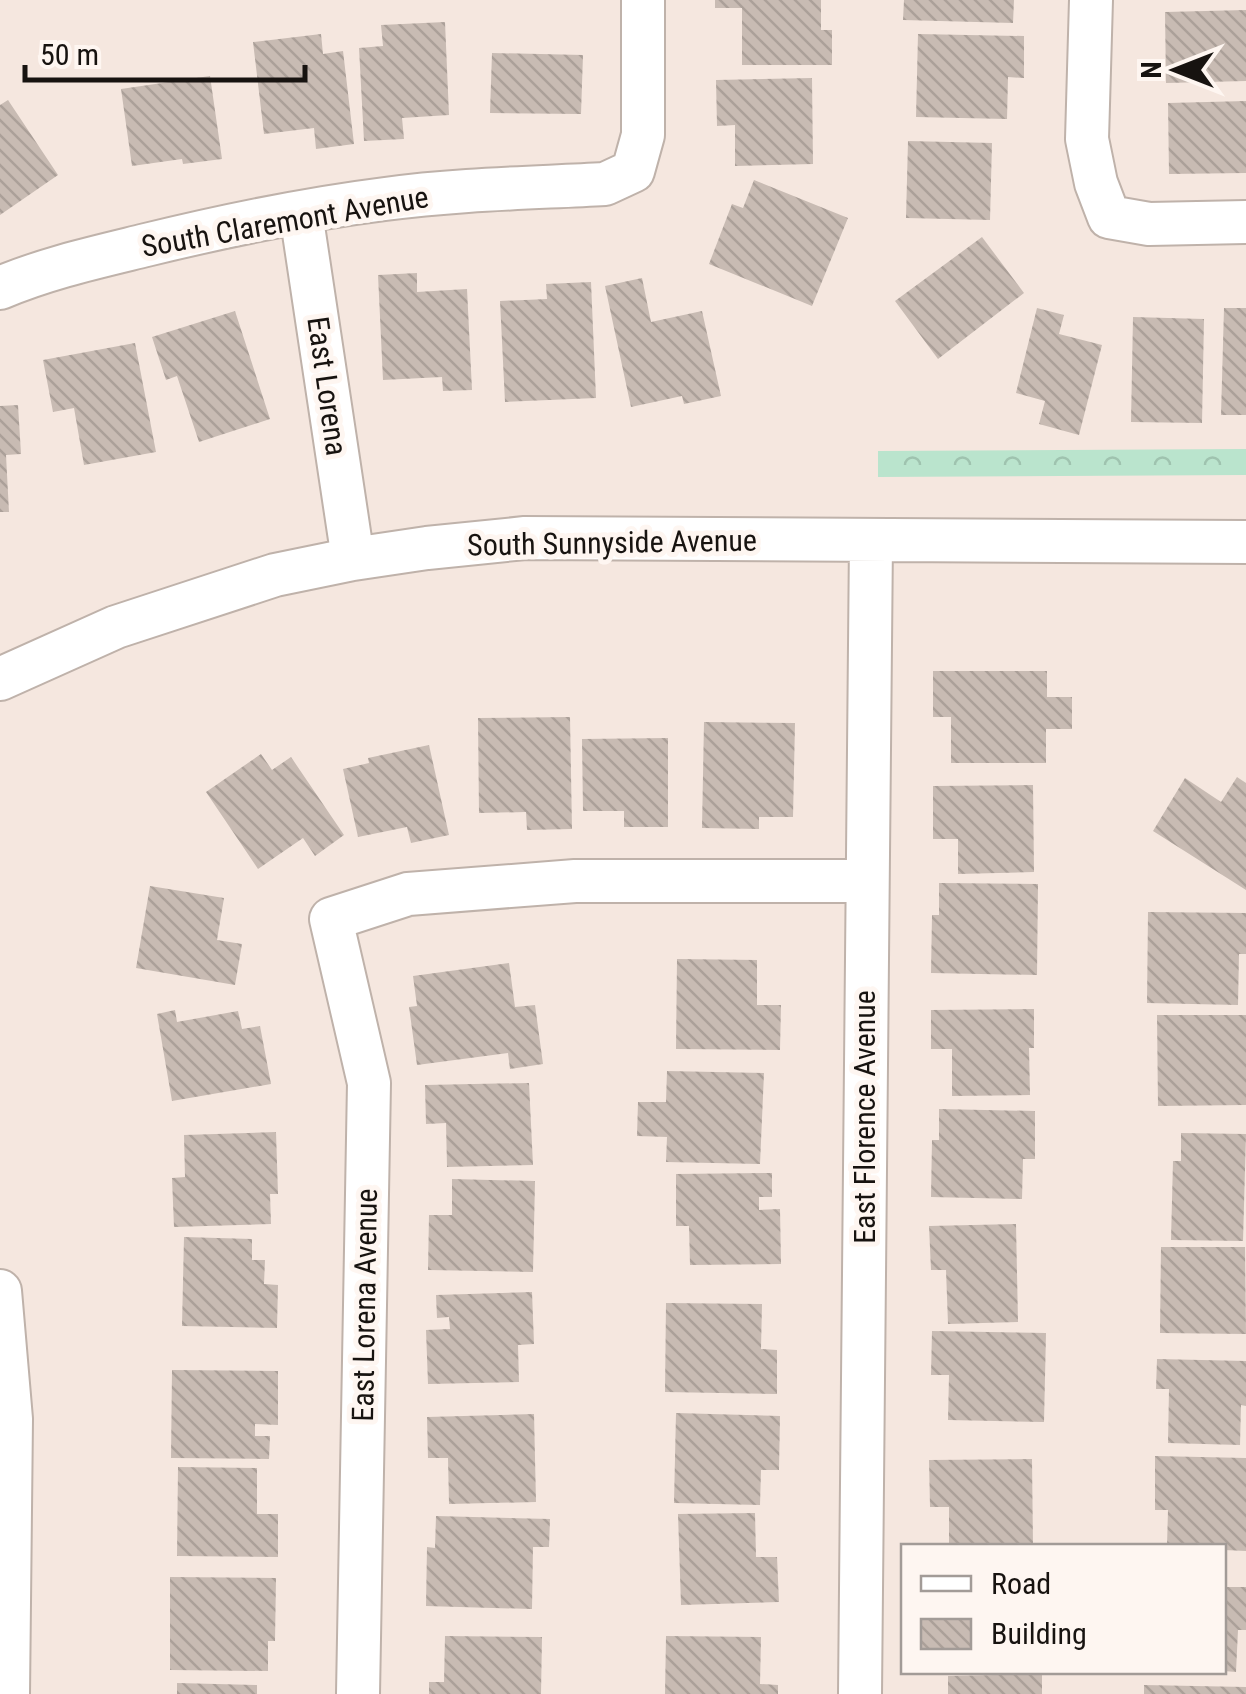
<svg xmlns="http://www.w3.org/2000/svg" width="1246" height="1694" font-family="'Roboto Condensed',sans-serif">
  <defs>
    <pattern id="park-crowns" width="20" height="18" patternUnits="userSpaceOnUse" patternTransform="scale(2.5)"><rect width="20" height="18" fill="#bae4cd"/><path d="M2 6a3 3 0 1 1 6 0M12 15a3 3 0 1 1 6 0" fill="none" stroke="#9fc3af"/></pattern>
    <pattern id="building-back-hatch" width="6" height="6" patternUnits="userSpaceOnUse" patternTransform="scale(2.5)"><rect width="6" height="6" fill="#c8bbb3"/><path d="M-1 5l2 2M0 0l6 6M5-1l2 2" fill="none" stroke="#aba099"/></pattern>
  </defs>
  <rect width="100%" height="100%" fill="#f5e7df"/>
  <path fill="url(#park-crowns)" d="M1246 449V475L878 477V451Z"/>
  <path fill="url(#building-back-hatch)" d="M715 0H821V30H832V65H742V8H715Z
    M904 0H1014L1013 23 903 20Z
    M1246 10V81L1166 83 1165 12Z
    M445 22 449 115 402 118 404 139 364 141 359 48 383 46 381 25Z
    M321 34 323 54 343 51 354 144 316 149 314 128 264 134 253 42Z
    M918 34 1024 36V78L1008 77 1007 119 916 117Z
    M492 53 583 55 581 114 490 113Z
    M210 76 222 159 183 164 182 159 132 166 121 89Z
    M812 78 813 164 735 166V125L717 126 716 80Z
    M8 100 58 175 0 215V105Z
    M1246 101V173L1169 174 1168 103Z
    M908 141 992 143 990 220 906 218Z
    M754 180 848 218 812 306 709 264 732 204 743 208Z
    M982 237 1024 293 938 359 895 301Z
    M417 273V292L467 289 472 390 443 391 442 377 383 380 378 275Z
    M642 278 651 322 702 311 721 396 684 404 682 396 631 407 605 286Z
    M591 282 596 398 505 402 500 301 547 299 546 284Z
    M1037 308 1064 315 1059 334 1102 345 1079 435 1039 424 1045 401 1016 393Z
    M1224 308H1246V415H1221Z
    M235 311 270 419 199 442 177 376 166 380 152 337Z
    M1133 317 1204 319 1202 423 1131 422Z
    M135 343 156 452 84 465 74 408 53 412 43 360Z
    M18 405 21 454 6 455 9 512H0V406Z
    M933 671H1047V697H1072V729H1046V763H951V717H933Z
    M570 717 572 829 527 830 526 812 479 813 478 718Z
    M704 722 795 723 793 817H759V829L702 828Z
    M668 738V827H624V811H583L582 739Z
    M429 745 449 835 411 843 407 827 358 837 343 769 369 763 368 758Z
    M261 754 272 770 291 757 344 835 315 856 303 838 258 869 206 792Z
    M1237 777 1246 783V890L1153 831 1185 778 1221 802Z
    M1033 785 1034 872 958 874V839H933V786Z
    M939 883 1038 884 1037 975 931 973 932 915H939Z
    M150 886 224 898 217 940 242 944 235 985 136 968Z
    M1148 912 1246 913V954H1239L1238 1005 1147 1003Z
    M677 959 757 960V1005H781L780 1050 676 1049Z
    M509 963 515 1007 535 1005 543 1064 510 1069 508 1053 417 1065 409 1007 417 1006 413 976Z
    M1034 1009V1048H1029L1030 1095 952 1096V1049H931V1010Z
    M175 1010 177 1022 238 1011 242 1029 260 1026 271 1084 172 1101 157 1014Z
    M1157 1015H1246V1105L1158 1106Z
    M667 1071 764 1073 760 1164 666 1162 667 1137 637 1136 638 1102H666Z
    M529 1083 533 1165 447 1167 446 1123 426 1124 425 1085Z
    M939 1109 1035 1111V1159H1023L1022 1199 931 1197 932 1140H939Z
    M276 1132 278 1194H270L271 1224 174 1227 172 1178 185 1177 184 1135Z
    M1181 1133 1246 1134 1243 1241 1171 1240 1173 1161H1181Z
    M772 1173V1197H759V1210L780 1209 781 1264 690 1265 689 1226H676V1174Z
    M452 1179 535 1181 533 1272 428 1270 429 1215H452Z
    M1016 1224 1018 1322 948 1324 946 1270H931L929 1226Z
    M184 1237 252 1239V1260H265L264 1284 278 1285 277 1328 182 1326Z
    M1161 1247H1245L1246 1334 1160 1333Z
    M532 1292 534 1344 518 1345 519 1382 428 1384 426 1330 450 1329 449 1317 437 1318 436 1295Z
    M666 1303 762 1304 761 1349 777 1350V1394L665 1392Z
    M932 1331 1046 1333 1044 1422 948 1420 949 1375H931Z
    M1157 1359 1246 1361V1406L1241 1405 1240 1445 1168 1443 1169 1389H1156Z
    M172 1370 278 1371V1425L255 1424V1436H270L269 1459 171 1458Z
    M676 1413 780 1416 779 1470H761L760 1505 674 1503Z
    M534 1414 536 1502 449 1504 448 1458H428L427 1417Z
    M1155 1456 1246 1458V1551L1224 1550V1546H1167L1168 1510H1155Z
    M1032 1459 1033 1545 949 1546V1507H930L929 1460Z
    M178 1467 257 1468V1514H278V1557L177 1556Z
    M755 1513 756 1557H777L779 1602 681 1605 678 1514Z
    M436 1516 550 1519 549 1547H533L532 1609 426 1606 427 1547 435 1548Z
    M170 1577 276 1578 275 1641H268V1671L170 1670Z
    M1224 1587H1246V1630H1238L1236 1672 1224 1671Z
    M445 1636 542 1637 541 1694H429V1682H444Z
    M666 1636 761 1637 760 1684 778 1685V1694H665Z
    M1042 1674V1694H948V1676Z
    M177 1683 257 1685V1694H177Z
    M1144 1685 1246 1687V1694H1144Z"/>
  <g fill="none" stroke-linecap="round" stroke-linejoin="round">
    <defs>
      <path id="minor" d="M1091 0 1087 139 1096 183 1109 217 1149 224 1246 222
        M301 213 353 559
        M0 288C47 268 97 257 146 245 224 226 305 209 385 199 458 189 532 188 605 184L633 171 643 135V0
        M0 679 116 627 275 575 353 559 427 548 525 538 1246 542
        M0 1291 11 1419 8 1694
        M358 1694 369 1083 331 919 408 894 575 881H867
        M860 1694 871 540"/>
    </defs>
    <use href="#minor" stroke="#bfb2aa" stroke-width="46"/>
    <use href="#minor" stroke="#fff" stroke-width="42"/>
  </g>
  <g text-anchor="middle" stroke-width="10" stroke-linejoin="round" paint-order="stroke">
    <g font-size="30" fill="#171310" stroke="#fef6f1">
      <text transform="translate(285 222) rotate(-10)" y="10">South Claremont Avenue</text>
      <text transform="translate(327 386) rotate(82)" y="10">East Lorena</text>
      <text transform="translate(612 543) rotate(-1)" y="10">South Sunnyside Avenue</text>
      <text transform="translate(865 1117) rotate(-90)" y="10">East Florence Avenue</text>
      <text transform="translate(365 1305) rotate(-89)" y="10">East Lorena Avenue</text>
    </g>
  </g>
  <rect x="901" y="1544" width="325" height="130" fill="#fef6f1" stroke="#a29b97" stroke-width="2.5"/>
  <rect x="921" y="1576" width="50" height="15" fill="#ffffff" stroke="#a29b97" stroke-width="2.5"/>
  <text x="991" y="1594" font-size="30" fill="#171310">Road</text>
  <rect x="921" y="1619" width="50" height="30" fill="url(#building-back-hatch)" stroke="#a29b97" stroke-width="2.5"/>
  <text x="991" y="1644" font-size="30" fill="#171310">Building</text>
  <g transform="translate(1176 70) rotate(270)" stroke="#fef6f1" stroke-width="8" paint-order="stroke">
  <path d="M0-8L18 38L0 25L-18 38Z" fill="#171310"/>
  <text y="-15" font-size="28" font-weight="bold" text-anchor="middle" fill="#171310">N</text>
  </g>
  <path d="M25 65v15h280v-15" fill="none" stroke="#171310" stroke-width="5"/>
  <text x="40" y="65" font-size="30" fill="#171310" stroke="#fef6f1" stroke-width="8" paint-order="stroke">50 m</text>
</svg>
